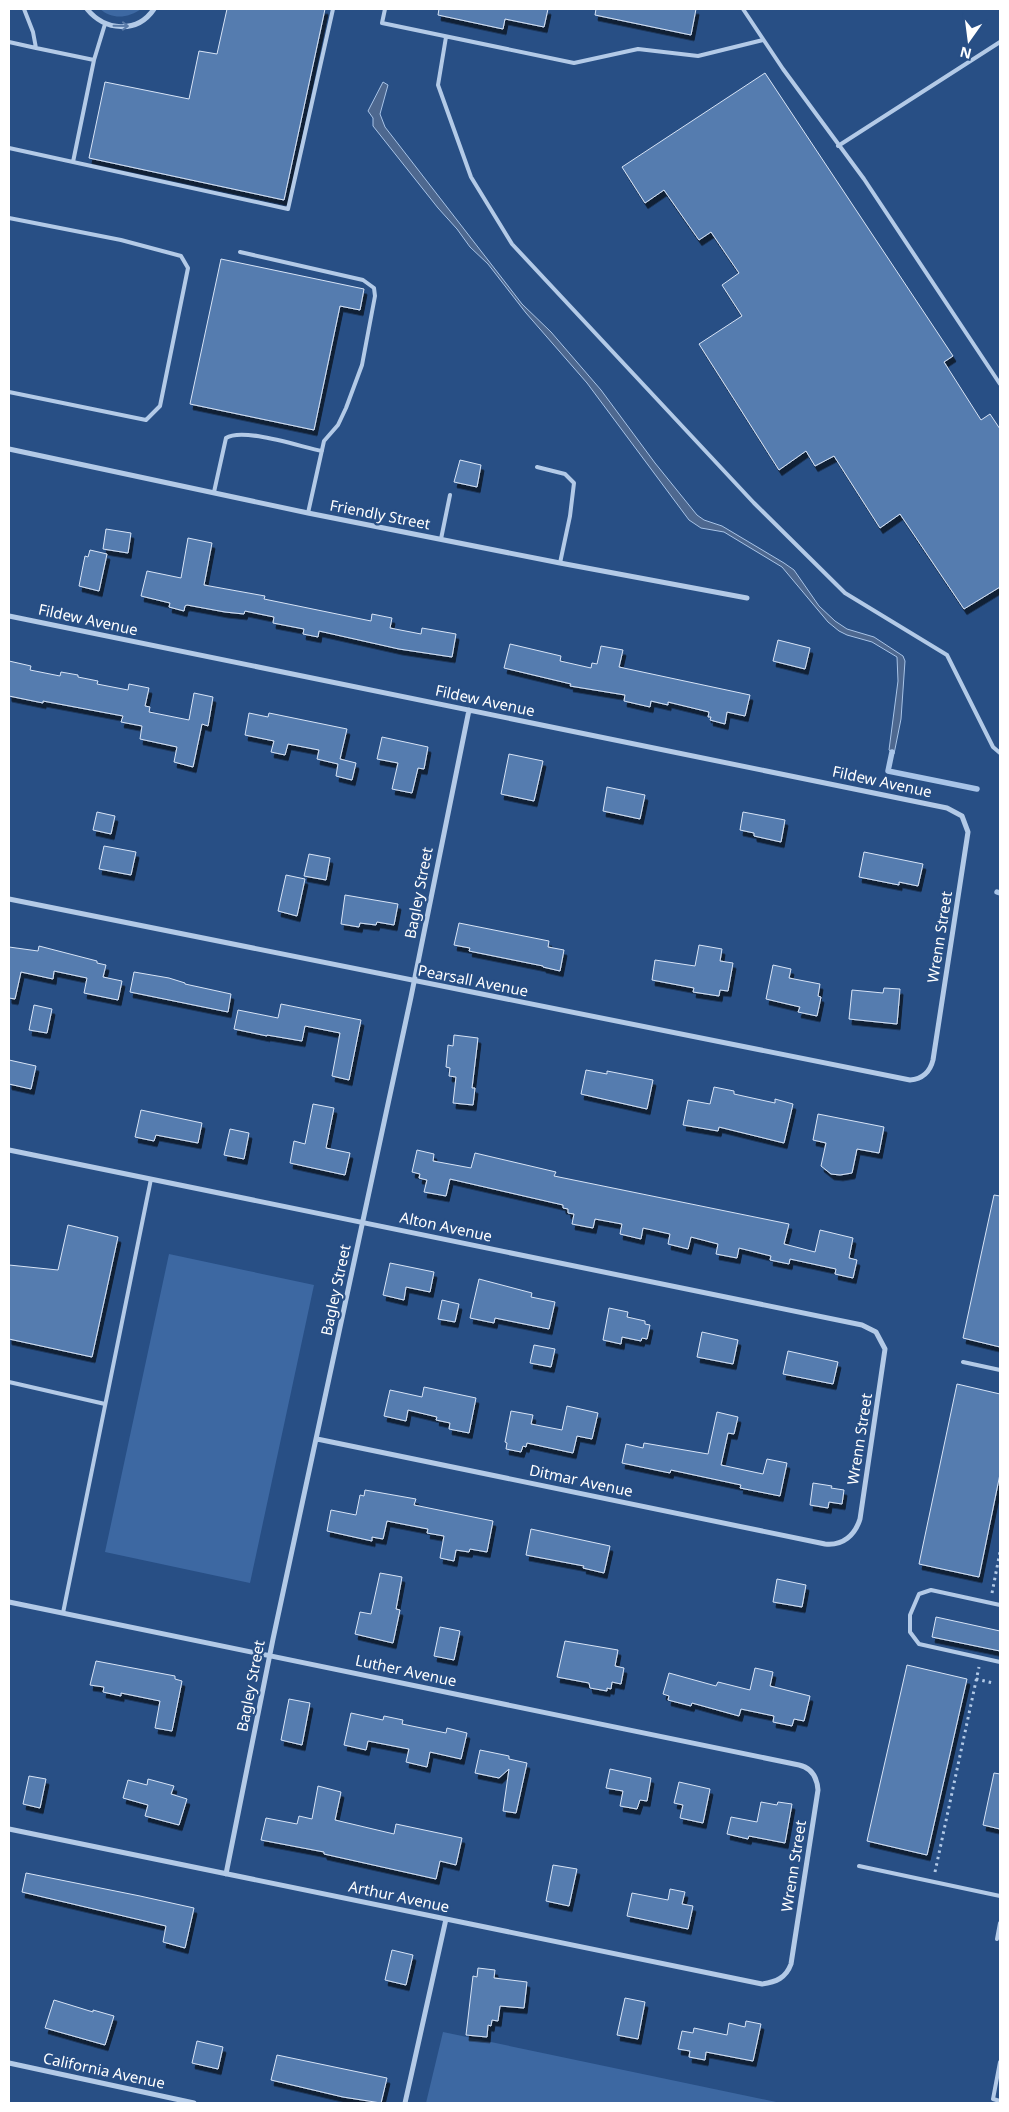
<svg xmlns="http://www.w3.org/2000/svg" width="1009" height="2112" font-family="'Noto Sans',sans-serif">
  <defs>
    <filter id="shadow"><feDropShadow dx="3" dy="5.5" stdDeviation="0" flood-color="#0009"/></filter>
  </defs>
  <rect width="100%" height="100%" fill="#284f85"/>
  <path fill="#3d68a2" d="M100 9H141C128 18 113 20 100 9Z
    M169 1254 314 1285 250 1583 105 1552Z
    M443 2032 781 2103H426Z"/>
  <path fill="#4e688f" stroke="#a8c4e8" d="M383 82 388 85 380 114 385 127 522 304 551 332 601 390 655 463 697 515 704 520 722 526 784 563 794 570 819 606 835 621 847 629 874 637 903 656 905 661 901 719 894 754 889 750 898 681 897 657 872 642 847 635 839 631 828 622 782 567 724 532 701 528 689 520 587 383 526 313 488 264 470 247 457 229 438 208 373 126V118L368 111Z"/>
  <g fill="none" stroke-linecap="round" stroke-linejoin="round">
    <path stroke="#a8c4e8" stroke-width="5.5" d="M892 752 888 771 977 789
      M997 892 1000 893"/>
  </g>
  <path fill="#557baf" stroke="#d7e4f6" filter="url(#shadow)" d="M227 9H325L284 200 89 158 105 82 189 99 199 51 217 54Z
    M439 9H548L544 27 505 19 503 29 438 15Z
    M596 9H696L691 35 595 15Z
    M765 73 953 356 944 362 981 420 990 414 1000 429V587L964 609 900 514 880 528 834 456 815 466 806 451 779 470 699 344 742 316 722 285 739 273 711 232 699 240 664 190 645 203 622 167Z
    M221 259 364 289 360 310 340 306 314 430 190 404Z
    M460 460 481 465 477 487 454 482Z
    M106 529 131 533 128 553 103 549Z
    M188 538 212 543 204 585 265 596 264 599 371 621 372 614 392 618 390 628 421 634 422 628 456 634 452 657 399 649 319 631 318 637 303 634 304 629 273 623 274 617 245 611 244 614 225 612 187 605 185 606 184 611 169 607 170 603 141 596 147 571 181 578Z
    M90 550 107 554 99 591 79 586 85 556 88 557Z
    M778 640 810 648 805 669 773 661Z
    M510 644 561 656 560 661 591 668 592 663 597 664 601 646 623 650 619 667 750 695 745 716 727 712 725 724 710 720 711 717H708L709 712 668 702V705L651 701 650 707 624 701 625 695 570 686 571 684 504 668Z
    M9 661 31 666 30 670 60 676 61 672 78 675V677L98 681 97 684 128 690 129 684 149 688 145 706 150 707 149 712 189 720 194 693 213 697 208 726 202 724 193 767 174 762 177 747 140 739 142 726 121 722 123 716 43 701V703L9 696Z
    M249 713 268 717 269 713 347 729 340 759 356 763 352 780 336 776 338 764 317 759 319 750 288 744 285 755 271 752 274 741 245 735Z
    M382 737 428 747 424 769 418 768 412 793 392 789 398 763 377 759Z
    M509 754 543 761 534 801 501 794Z
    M607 787 645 795 640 819 603 811Z
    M97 812 115 816 111 834 93 830Z
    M743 812 785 820 781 842 754 836V833L740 830Z
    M104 846 136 852 131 875 99 869Z
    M864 852 923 864 918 886 899 882V885L859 877Z
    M309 854 330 858 326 880 304 876Z
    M286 875 305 879 297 916 278 911Z
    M345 895 398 904 394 925 377 922 376 925 360 923 359 927 341 924Z
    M459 923 549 941 548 947 564 950 560 971 543 967V966L469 951 470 948 454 945Z
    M699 945 722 949 720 961 733 963 728 991 720 990 719 996 693 992 694 988 652 980 655 960 695 966Z
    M39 946 97 961V963L106 965 103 977 122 981 118 1000 84 993 87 978 54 971 53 979 21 972 15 999 9 998V947L38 951Z
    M773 965 791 969 789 978 820 984 818 996 821 997 817 1016 798 1012 800 1007 766 999Z
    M134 972 169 978 185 983V984L231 994 228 1012 130 992Z
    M884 988 900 989 897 1024 849 1019 852 990 883 993Z
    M281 1004 361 1020 349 1080 332 1076 340 1033 305 1026 302 1041 267 1035V1036L234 1029 238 1010 278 1018Z
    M34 1005 52 1009 47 1033 29 1030Z
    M454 1035 478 1038 472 1088H475L473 1105 453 1103 456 1077 449 1076 450 1068 446 1067 448 1045 453 1046Z
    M9 1060 36 1066 31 1089 9 1084Z
    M586 1070 607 1074V1071L653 1080 647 1109 581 1094Z
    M714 1087 734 1091V1094L775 1103V1099L793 1104 784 1143 719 1127 718 1131 683 1125 688 1100 710 1104Z
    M313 1104 334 1108 326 1148 350 1153 345 1175 290 1163 294 1141 305 1144Z
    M141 1110 202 1123 198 1143 156 1135 154 1141 135 1137Z
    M818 1114 884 1127 879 1153 857 1149 852 1173 840 1175 831 1174 821 1166 826 1143 813 1140Z
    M230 1129 249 1133 244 1159 224 1155Z
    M417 1150 434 1154 433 1161 471 1168 475 1153 556 1172 554 1176 789 1224 784 1244 815 1252 820 1230 853 1238 849 1258 857 1260 853 1278 835 1274 836 1269 790 1259 789 1264 770 1260 771 1256 739 1248 737 1258 716 1254 718 1244 691 1237 688 1249 668 1244 670 1234 643 1228 641 1239 620 1234 622 1224 595 1219 593 1228 572 1224 574 1214 568 1213V1209L563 1208V1205L450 1179 446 1196 424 1192 427 1180 419 1178 420 1174 412 1172Z
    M994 1195 1000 1196V1347L963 1338Z
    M68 1225 118 1237 92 1357 9 1339V1265L58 1270Z
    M390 1263 434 1272 430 1292 406 1287 404 1300 383 1295Z
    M479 1279 532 1293 531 1297 555 1302 549 1329 495 1318 494 1323 470 1318Z
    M442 1300 459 1304 455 1322 438 1319Z
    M609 1308 628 1312 627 1317 645 1321V1324L650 1325 647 1339 642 1338 641 1341 622 1337 621 1344 603 1340Z
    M702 1332 738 1340 733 1364 697 1357Z
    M534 1345 555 1349 551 1367 530 1363Z
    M788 1351 838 1362 833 1384 783 1374Z
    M957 1384 1000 1394V1474L979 1577 919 1564Z
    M424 1387 476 1398 469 1433 449 1429 450 1423 436 1420 437 1417 408 1410 406 1421 384 1416 390 1390 422 1397Z
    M567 1406 598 1413 592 1439 577 1436 573 1453 527 1443 526 1447 523 1446 521 1452 506 1449 507 1443 505 1442 511 1411 533 1415 531 1424 562 1430Z
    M717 1412 738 1417 734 1434 728 1433 721 1465 763 1474 767 1459 787 1463 780 1496 740 1488 741 1485 671 1470 670 1473 622 1463 626 1444 643 1448 644 1443 708 1454Z
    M813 1483 832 1486 831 1488 844 1490 842 1504 829 1502 828 1508 810 1505Z
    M365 1490 416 1499 414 1505 493 1521 487 1552 470 1549 469 1552 456 1550 454 1561 440 1558 444 1536 427 1533 428 1529 387 1521 383 1539 372 1537V1541L327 1531 331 1510 356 1515 360 1495 364 1496Z
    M531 1529 610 1546 604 1573 583 1568 584 1566 526 1555Z
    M380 1573 402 1577 396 1609 400 1610 393 1643 355 1634 360 1612 371 1614Z
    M777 1579 806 1585 802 1607 773 1602Z
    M936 1617 1000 1631V1651L932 1637Z
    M440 1627 460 1631 454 1660 434 1656Z
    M565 1641 618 1650 615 1666 624 1668 621 1684 612 1682 611 1689 607 1688V1691L590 1688 589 1683 557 1677Z
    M96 1661 175 1676V1679L182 1681 172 1731 155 1728 160 1701 121 1693V1696L103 1692 104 1687 90 1685Z
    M907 1665 967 1679 927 1855 867 1841Z
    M755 1668 773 1672 770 1686 810 1696 804 1721 794 1719 792 1726 773 1722 774 1716 741 1709 739 1716 692 1703 691 1706 668 1700 669 1696 663 1694 669 1673 716 1686 718 1682 750 1690Z
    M289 1699 310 1703 302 1745 281 1740Z
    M351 1713 383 1720 384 1716 403 1720 402 1724 446 1733 447 1728 467 1733 461 1759 430 1752 427 1767 406 1762 409 1749 368 1741 366 1750 344 1745Z
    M480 1750 509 1756V1759L527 1763 516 1813 503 1811 509 1769 499 1778 475 1773Z
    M610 1769 651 1778 647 1801 640 1800 637 1809 620 1806 623 1791 606 1788Z
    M994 1773 1000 1774V1829L983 1825Z
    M29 1776 46 1779 40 1808 23 1804Z
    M148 1779 174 1786 171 1794 187 1799 179 1825 145 1816 148 1805 123 1798 128 1780 147 1785Z
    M679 1782 710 1789 703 1823 680 1818 683 1805 674 1803Z
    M318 1786 341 1792 335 1820 394 1834 396 1824 462 1838 456 1865 440 1861 436 1879 324 1854V1852L261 1840 266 1818 297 1824 299 1816 312 1819Z
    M761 1802 777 1805 778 1802 792 1804 785 1843 749 1836 748 1839 727 1834 731 1817 757 1822Z
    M553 1865 577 1869 569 1906 546 1901Z
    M26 1873 140 1896 194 1908 185 1948 163 1942 166 1926 22 1892Z
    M670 1889 685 1892 682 1904 693 1906 688 1929 627 1916 632 1893 668 1900Z
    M392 1950 413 1955 406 1985 385 1980Z
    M478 1968 495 1970 494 1978 527 1982 524 2008 500 2006 498 2021 492 2020 491 2026 488 2025 487 2037 466 2035 473 1976 477 1977Z
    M625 1998 645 2002 638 2039 617 2035Z
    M54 2000 93 2012V2010L114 2016 105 2045 45 2028Z
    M746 2021 761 2024 753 2061 706 2052 705 2060 689 2057 690 2051 678 2049 682 2031 693 2033 694 2028 727 2035 729 2023 745 2027Z
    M197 2041 223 2047 218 2069 192 2063Z
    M277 2055 387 2078 381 2103 343 2097 271 2080Z"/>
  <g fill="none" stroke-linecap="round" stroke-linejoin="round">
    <path stroke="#b3cae7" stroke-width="3" stroke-dasharray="2.5 4" stroke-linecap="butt" d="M992 1593 1000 1552
      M976 1679 993 1683
      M935 1872 979 1667"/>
    <path stroke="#b3cae7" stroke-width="4" d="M24 9 33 32 36 48 94 60 73 162
      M385 9 382 23 574 63 638 49 698 56 763 40
      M743 9 783 69 864 179 1000 384
      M446 37 438 85 471 177 512 244 754 503 845 593 947 655 993 747 1000 753
      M9 42 36 48
      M94 60 105 24
      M838 146 1000 42
      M9 148 288 209 333 9
      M9 218 121 240 181 256 188 268 160 406 146 420 9 392
      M240 252 363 280 374 288 375 296 362 365 346 408 338 425 324 441 308 513
      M537 467 565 474 574 483 570 516 560 563
      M214 492 226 438C243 427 301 447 322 451
      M441 539 450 495
      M963 1362 1000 1370
      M9 1382 105 1404
      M1000 1605 931 1590 919 1594 910 1615V1632L919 1644 1000 1662
      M63 1613 151 1179
      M859 1866 1000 1896
      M997 1939 1000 1923
      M1000 2062 993 2099 1000 2101"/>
    <path stroke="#b3cae7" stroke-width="5" d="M87 9C105 31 137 34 154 9
      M9 449 308 513 560 563 747 598
      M9 616 947 808 962 816 968 832 933 1060C930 1072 922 1079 910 1080L9 899
      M9 1150 862 1325 876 1332 885 1349 860 1519C855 1535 843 1546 825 1544L317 1439
      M9 1602 799 1765C812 1768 817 1777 818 1790L791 1964C786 1978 776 1982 762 1984L9 1829
      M226 1874 273 1639 411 997 469 710
      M9 2063 194 2103
      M405 2103 446 1919"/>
  </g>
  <defs><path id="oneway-shaft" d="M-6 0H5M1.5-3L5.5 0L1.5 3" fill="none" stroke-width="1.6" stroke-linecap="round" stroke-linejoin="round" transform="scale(1.25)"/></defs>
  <use stroke="#597aa7" href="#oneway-shaft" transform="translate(121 26) rotate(1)"/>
  <g text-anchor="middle" stroke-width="4.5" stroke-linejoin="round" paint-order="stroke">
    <g font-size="15" fill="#fff" stroke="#284f85">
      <text transform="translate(380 515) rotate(11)" y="5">Friendly Street</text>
      <text transform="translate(88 620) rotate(12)" y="5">Fildew Avenue</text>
      <text transform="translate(485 701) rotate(12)" y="5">Fildew Avenue</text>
      <text transform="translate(882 782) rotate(12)" y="5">Fildew Avenue</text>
      <text transform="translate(419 893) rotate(-79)" y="5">Bagley Street</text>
      <text transform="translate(940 937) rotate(-81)" y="5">Wrenn Street</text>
      <text transform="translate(473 981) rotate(11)" y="5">Pearsall Avenue</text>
      <text transform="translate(446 1227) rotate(12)" y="5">Alton Avenue</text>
      <text transform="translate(336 1290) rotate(-78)" y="5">Bagley Street</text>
      <text transform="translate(860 1439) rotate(-81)" y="5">Wrenn Street</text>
      <text transform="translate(581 1481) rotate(12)" y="5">Ditmar Avenue</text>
      <text transform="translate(406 1671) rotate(12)" y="5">Luther Avenue</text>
      <text transform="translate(251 1686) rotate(-79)" y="5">Bagley Street</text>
      <text transform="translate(794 1866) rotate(-81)" y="5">Wrenn Street</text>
      <text transform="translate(399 1897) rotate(12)" y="5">Arthur Avenue</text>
      <text transform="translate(104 2071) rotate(12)" y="5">California Avenue</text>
    </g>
  </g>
  <rect width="1009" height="2112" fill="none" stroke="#ffffff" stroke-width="20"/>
  <g transform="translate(969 40) rotate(194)" stroke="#284f85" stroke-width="4" paint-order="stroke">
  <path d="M0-4L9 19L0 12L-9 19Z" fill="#ffffff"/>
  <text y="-8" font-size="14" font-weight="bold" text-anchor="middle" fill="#ffffff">N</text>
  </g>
</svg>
